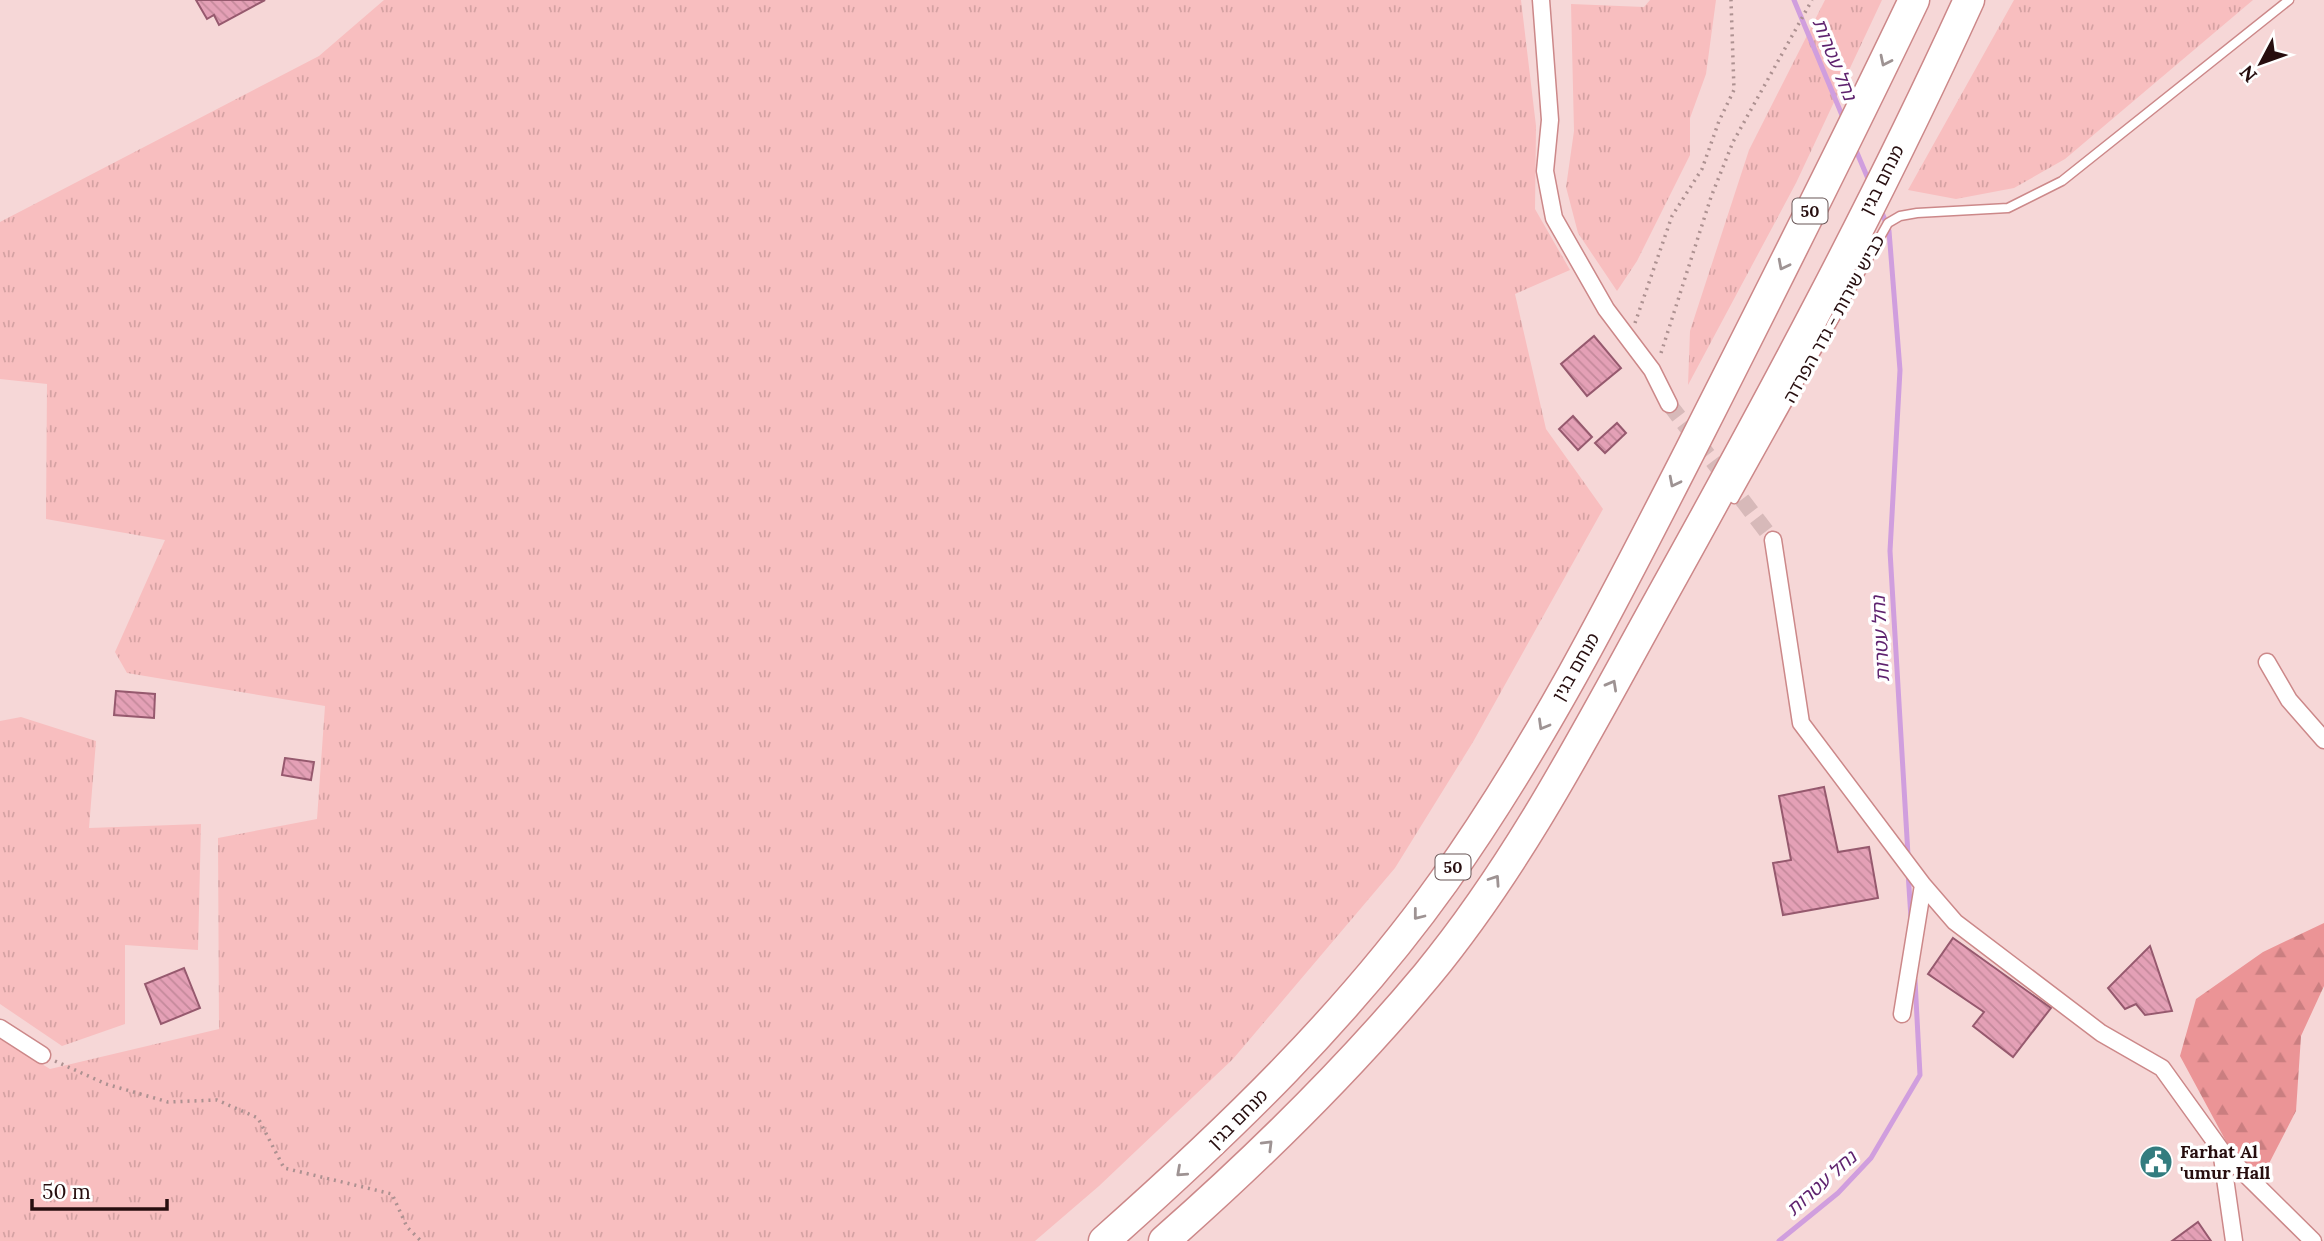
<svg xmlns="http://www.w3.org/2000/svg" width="2324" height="1241" font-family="Lora,'Noto Sans Hebrew',serif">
  <defs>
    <pattern id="grass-tufts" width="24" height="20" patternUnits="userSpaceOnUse" patternTransform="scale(1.75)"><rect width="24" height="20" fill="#f8bebf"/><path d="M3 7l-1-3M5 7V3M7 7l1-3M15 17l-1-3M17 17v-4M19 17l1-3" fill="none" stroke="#d5a2a3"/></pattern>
    <pattern id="forest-firs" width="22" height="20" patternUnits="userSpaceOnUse" patternTransform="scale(1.75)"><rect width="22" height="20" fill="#eb9496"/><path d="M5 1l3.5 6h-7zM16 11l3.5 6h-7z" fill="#ca7e80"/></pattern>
    <pattern id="building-back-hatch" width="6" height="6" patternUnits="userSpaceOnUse" patternTransform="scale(1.75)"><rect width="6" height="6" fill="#e4a0b6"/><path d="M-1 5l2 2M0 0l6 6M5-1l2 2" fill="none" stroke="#c4899b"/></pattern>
  </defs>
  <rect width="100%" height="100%" fill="#f6d7d7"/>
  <path fill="url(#grass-tufts)" d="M384 0H1521L1536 126 1535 209 1570 270 1515 294 1546 429 1603 509 1473 742 1395 868 1233 1059 1099 1186 1035 1241H0V1038L50 1069 219 1029 218 838 317 819 325 706 127 673 115 652 165 540 46 519 47 384 0 379V222L319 56Z
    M1650 0H1716L1706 74 1690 118V155L1637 261 1617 291 1578 233 1566 187 1574 131 1571 4 1644 7Z
    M1825 0H1882L1796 183 1688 385 1690 331 1749 150Z
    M2014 0H2253L2065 159 2014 188 1956 199 1908 190Z
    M21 717 96 741 89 828 201 824 198 950 125 945V1024L62 1046 0 1004V721Z"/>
  <path fill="url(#forest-firs)" d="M2324 923V986L2301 1036 2296 1111 2260 1181 2228 1145 2180 1056 2196 999 2263 952Z"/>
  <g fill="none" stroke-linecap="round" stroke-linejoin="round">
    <path stroke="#d09ede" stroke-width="5" d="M1794 0 1844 120
      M1855 148 1869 181
      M1881 210 1889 231 1900 370 1890 551 1908 855
      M1908 872 1911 918
      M1779 1241 1838 1193 1871 1158 1920 1075 1915 980"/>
  </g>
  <path fill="url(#building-back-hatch)" stroke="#96596e" stroke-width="2" d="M196 0H265L219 25 214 15 207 19Z
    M1594 336 1621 368 1587 396 1561 364Z
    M1573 416 1592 437 1578 450 1559 429Z
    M1617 423 1626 433 1605 453 1595 443Z
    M116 691 155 694 154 718 114 715Z
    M285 758 314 762 311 780 282 775Z
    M1824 787 1838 852 1869 847 1878 898 1783 915 1773 863 1791 860 1779 796Z
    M1953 938 2051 1008 2013 1057 1973 1026 1984 1012 1928 974Z
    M2150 946 2172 1011 2145 1015 2136 1004 2125 1009 2108 988Z
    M184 968 200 1008 161 1024 145 984Z
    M2198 1222 2211 1241H2172Z"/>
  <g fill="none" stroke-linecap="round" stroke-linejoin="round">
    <path stroke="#d7b9b9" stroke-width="16" stroke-dasharray="16 8" stroke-linecap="butt" d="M1669 404 1773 540"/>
    <defs>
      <path id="service" d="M1734 499 1888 223 1900 216 1917 213 2008 208 2062 181 2289 0"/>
      <path id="minor" d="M1541 0 1550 120 1545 171 1554 218 1606 309 1652 370 1669 404
        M1773 540 1801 723 1923 885 1955 922 2101 1033 2162 1068 2221 1150 2234 1241
        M2267 662 2289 700 2324 740
        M1902 1014 1923 885
        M0 1028 42 1055
        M2221 1150 2313 1241"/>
      <path id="motorway" d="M1104 1241C1228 1131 1347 1017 1444 881 1540 746 1615 598 1690 451 1766 301 1842 151 1914 0
        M1164 1241C1257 1159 1347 1071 1427 975 1521 861 1589 727 1660 599 1769 403 1876 204 1969 0"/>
    </defs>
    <use href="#service" stroke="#cc8889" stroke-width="11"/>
    <use href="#minor" stroke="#cc8889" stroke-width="19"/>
    <use href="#motorway" stroke="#cc8889" stroke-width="33"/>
    <path stroke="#ad9191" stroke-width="3.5" stroke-dasharray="2 5" stroke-linecap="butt" d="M1635 323 1672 216 1702 169 1719 121 1734 90 1731 0
      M1661 353 1711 197 1733 142 1812 0
      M55 1061 106 1084 168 1102 217 1100 258 1118 284 1168 392 1194 407 1227 421 1241"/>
    <use href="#service" stroke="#fff" stroke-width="8"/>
    <use href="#minor" stroke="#fff" stroke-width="16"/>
    <use href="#motorway" stroke="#fff" stroke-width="30"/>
  </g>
  <defs><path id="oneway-chevron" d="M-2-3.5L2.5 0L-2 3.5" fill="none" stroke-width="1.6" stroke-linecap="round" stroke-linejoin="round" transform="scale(1.75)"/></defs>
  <g stroke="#9e9393">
    <use href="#oneway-chevron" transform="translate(1885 61) rotate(116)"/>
    <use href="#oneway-chevron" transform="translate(1783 265) rotate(117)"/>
    <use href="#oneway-chevron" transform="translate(1674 482) rotate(117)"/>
    <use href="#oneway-chevron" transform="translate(1612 685) rotate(-61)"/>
    <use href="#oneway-chevron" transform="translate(1543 725) rotate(120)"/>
    <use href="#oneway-chevron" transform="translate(1495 880) rotate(-56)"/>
    <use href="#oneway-chevron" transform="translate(1418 915) rotate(128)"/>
    <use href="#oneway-chevron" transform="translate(1268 1145) rotate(-45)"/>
    <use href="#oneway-chevron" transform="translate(1181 1172) rotate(138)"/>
  </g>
  <defs>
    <symbol id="civic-disc" viewBox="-11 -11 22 22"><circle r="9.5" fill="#337c7f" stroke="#fff"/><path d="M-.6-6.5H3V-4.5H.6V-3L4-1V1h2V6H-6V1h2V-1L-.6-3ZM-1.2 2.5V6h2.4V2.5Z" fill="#fff"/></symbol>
  </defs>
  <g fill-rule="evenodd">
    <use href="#civic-disc" x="2137" y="1143" width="38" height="38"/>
  </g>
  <g text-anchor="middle" stroke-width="7" stroke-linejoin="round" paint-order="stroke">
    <g fill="#fff" stroke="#685657" stroke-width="2">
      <rect x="1792.5" y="198.5" width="35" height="25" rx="5"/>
      <rect x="1435.5" y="854.5" width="35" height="25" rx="5"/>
    </g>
    <g font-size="16" font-weight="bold" fill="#270e0f">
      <text x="1810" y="217">50</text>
      <text x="1453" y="873">50</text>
    </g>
    <g font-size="18" fill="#270e0f" stroke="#fff">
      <text transform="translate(1882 180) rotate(-63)" y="6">מנחם בגין</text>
      <text transform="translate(1834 319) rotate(-61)" y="6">כביש שירות - גדר הפרדה</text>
      <text transform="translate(1576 667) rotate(-60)" y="6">מנחם בגין</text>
      <text transform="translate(1238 1119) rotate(-45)" y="6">מנחם בגין</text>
    </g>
    <g font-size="18" font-weight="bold" fill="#270e0f" stroke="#fff" text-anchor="start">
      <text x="2180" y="1158">Farhat Al<tspan x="2180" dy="21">'umur Hall</tspan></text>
    </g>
    <g font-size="19" font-style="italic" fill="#5f236f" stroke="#fff">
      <text transform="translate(1835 59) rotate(68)" y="7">נחל עטרות</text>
      <text transform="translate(1880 639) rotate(-93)" y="7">נחל עטרות</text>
      <text transform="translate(1821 1183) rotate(-42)" y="7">נחל עטרות</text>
    </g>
  </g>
  <g transform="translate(2261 63) rotate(229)" stroke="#ffffff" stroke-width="5" paint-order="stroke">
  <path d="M0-5L12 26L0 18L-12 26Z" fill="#270e0f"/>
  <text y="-10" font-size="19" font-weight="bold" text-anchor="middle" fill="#270e0f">N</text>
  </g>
  <path d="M32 1199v10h135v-10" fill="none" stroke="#270e0f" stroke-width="3.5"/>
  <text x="42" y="1199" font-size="21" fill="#270e0f" stroke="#ffffff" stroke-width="5" paint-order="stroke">50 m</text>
</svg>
